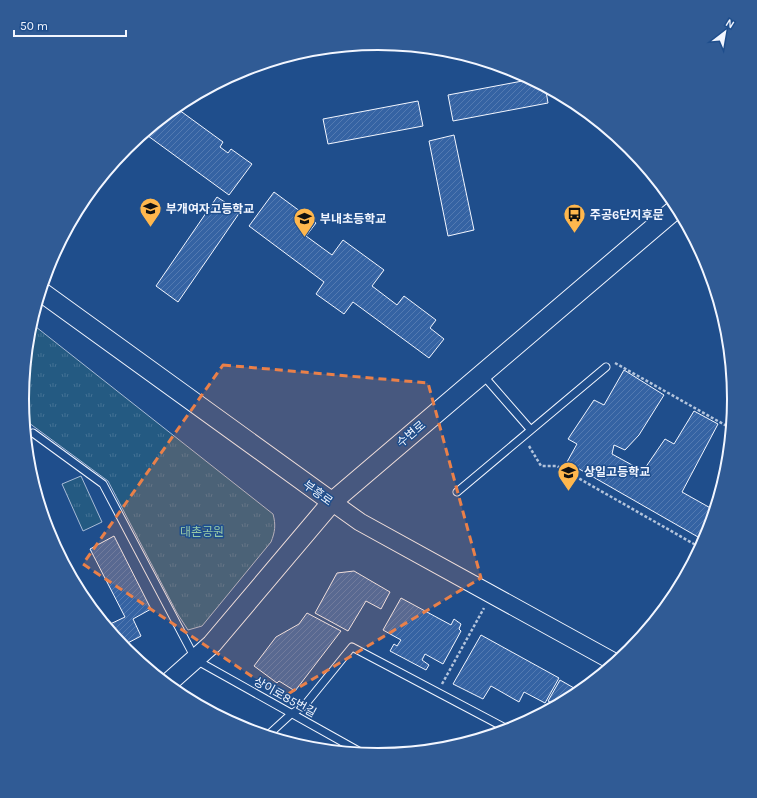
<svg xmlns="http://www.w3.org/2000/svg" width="757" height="798" font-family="Karla,'Noto Sans KR',sans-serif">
  <defs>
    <pattern id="park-tufts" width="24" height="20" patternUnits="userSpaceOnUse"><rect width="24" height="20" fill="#245a82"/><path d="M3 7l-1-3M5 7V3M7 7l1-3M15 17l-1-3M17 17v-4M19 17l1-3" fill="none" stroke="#447295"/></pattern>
    <pattern id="building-hatch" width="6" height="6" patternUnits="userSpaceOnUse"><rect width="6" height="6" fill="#3563a3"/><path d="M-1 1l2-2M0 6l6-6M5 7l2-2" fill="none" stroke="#537ab1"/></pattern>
  </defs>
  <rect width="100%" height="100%" fill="#1f4e8c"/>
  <path fill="url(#park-tufts)" stroke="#a8bbd7" d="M31 323 273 514C276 525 275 532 271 542L202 626 188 630 177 613 108 481 29 423 25 428 22 399Z
    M81 476 102 522 83 531 62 484Z"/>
  <path fill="url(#building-hatch)" stroke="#f2f6ff" d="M533 79 545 85 548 103 453 121 448 95Z
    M418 101 423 126 328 144 323 119Z
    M175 107 223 142 220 147 228 153 231 149 252 164 229 195 144 133Z
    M454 135 474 230 448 236 429 141Z
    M274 192 316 223 306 236 332 255 343 240 384 270 372 286 397 305 404 296 436 320 430 328 444 339 429 358 353 302 344 314 316 294 324 282 249 226Z
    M217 197 240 212 178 302 156 286Z
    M624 370 664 395 639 435 625 450 614 445 612 454 643 471 665 439 674 444 694 411 718 424 682 492 714 510 716 507 705 541 567 462 577 444 568 439 594 400 604 405Z
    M114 536 151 609 133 619 141 636 122 646 106 626 125 617 90 549Z
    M354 571 390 592 381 609 366 601 348 631 315 613 337 573Z
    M401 598 451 625 454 619 461 624 459 629 461 631 443 664 425 654 422 660 429 665 426 670 390 651 394 644 397 646 401 640 383 630Z
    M307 613 341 631 295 691 279 681 277 683 254 666 276 637 299 624Z
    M481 635 559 678 545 703 524 692 519 702 491 686 483 699 453 684Z
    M560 680 581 692 557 706 548 701Z"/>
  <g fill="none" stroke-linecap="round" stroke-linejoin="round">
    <defs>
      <path id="service" d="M482 374 530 429
        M33 433 103 484 196 660 364 754
        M457 492 606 367
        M267 736 291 714 304 706 352 647 509 730"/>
      <path id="tertiary" d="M332 502 360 522 616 663"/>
      <path id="secondary" d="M40 291 332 502
        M167 684 212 644 332 502 678 207"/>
    </defs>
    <use href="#service" stroke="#f2f6ff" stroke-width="9"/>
    <use href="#tertiary" stroke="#f2f6ff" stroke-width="19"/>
    <use href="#secondary" stroke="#f2f6ff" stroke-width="21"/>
    <path stroke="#b3c4dc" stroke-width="2.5" stroke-dasharray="3 2" stroke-linecap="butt" d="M615 363 732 429
      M529 446 541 466H557L701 548
      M442 684 484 608"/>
    <use href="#service" stroke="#1f4e8c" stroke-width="7"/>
    <use href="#tertiary" stroke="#1f4e8c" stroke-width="17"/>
    <use href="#secondary" stroke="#1f4e8c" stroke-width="19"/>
  </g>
  <path fill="#ea8049" fill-opacity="0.2" stroke="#ea8049" stroke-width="3" stroke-dasharray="8 5" stroke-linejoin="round" d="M223 365 428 383 481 578 283 697 83 564Z"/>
  <defs>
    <symbol id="school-pin" viewBox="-11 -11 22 30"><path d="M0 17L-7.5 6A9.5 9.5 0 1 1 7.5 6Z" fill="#ffb74d" stroke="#1f4e8c"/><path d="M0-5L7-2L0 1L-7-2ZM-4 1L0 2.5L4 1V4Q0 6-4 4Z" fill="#111"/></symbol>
    <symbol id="bus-pin" viewBox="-11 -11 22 30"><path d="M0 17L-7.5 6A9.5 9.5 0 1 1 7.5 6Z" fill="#ffb74d" stroke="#1f4e8c"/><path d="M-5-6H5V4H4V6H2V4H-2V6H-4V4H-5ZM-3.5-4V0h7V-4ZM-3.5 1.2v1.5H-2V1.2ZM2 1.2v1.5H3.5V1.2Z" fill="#111"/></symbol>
  </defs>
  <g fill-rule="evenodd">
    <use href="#school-pin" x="138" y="196" width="25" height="34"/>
    <use href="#bus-pin" x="562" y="202" width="25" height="34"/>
    <use href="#school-pin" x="292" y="206" width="25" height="34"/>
    <use href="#school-pin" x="556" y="460" width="25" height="34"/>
  </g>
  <g text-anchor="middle" stroke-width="3" stroke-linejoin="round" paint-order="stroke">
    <g font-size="12" font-weight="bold" fill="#f2f6ff" stroke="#1f4e8c" text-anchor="start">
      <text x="166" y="213">부개여자고등학교</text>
      <text x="590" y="219">주공6단지후문</text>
      <text x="320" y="223">부내초등학교</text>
      <text x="584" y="476">상일고등학교</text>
    </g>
    <g font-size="12" fill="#f2f6ff" stroke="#1f4e8c">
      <text transform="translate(411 434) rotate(-40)" y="4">수변로</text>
      <text transform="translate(318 493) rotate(36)" y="4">부흥로</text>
      <text transform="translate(285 697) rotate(29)" y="4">상이로85번길</text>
    </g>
    <g font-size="12" fill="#97c8a6" stroke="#1f4e8c">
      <text x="202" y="536">대촌공원</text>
    </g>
  </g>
  <path d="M0 0H757V798H0ZM29 399a349 349 0 1 1 698 0a349 349 0 1 1-698 0Z" fill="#305b95" fill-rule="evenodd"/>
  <path fill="none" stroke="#f2f6ff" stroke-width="2" d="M29 399a349 349 0 1 1 698 0a349 349 0 1 1-698 0Z"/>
  <g transform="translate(725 32) rotate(31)" stroke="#1f4e8c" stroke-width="3" paint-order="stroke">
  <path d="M0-3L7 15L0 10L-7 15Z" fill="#f2f6ff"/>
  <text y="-6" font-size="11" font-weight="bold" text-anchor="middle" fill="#f2f6ff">N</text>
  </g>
  <path d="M14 30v6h112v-6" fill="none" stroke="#f2f6ff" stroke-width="2"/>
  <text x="20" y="30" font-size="12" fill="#f2f6ff" stroke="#1f4e8c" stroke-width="3" paint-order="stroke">50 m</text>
</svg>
